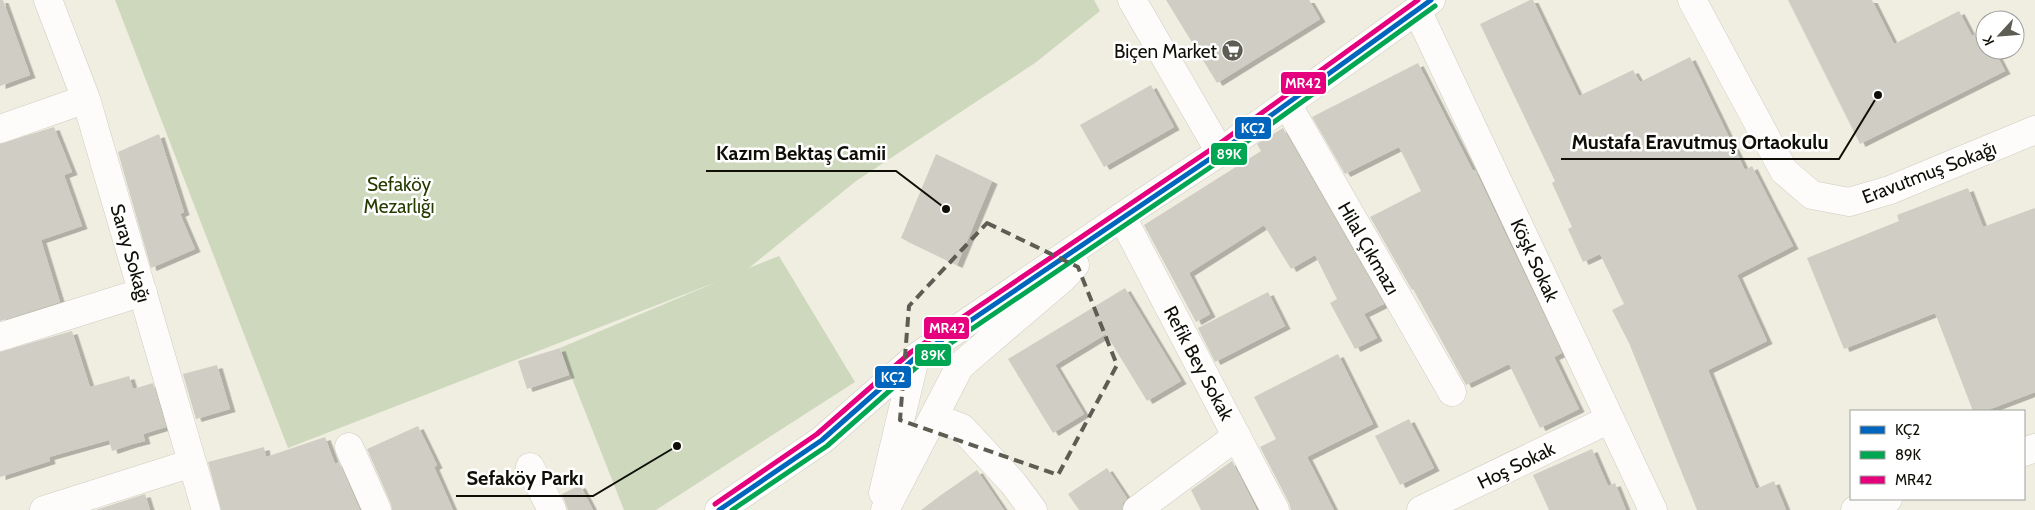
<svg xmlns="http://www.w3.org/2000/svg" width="2035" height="510" font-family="Cabin,sans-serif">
  <defs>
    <filter id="shadow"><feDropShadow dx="5.5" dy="3" stdDeviation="0" flood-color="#0004"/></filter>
  </defs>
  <rect width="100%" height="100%" fill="#f0eee1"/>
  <path fill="#ced8bd" d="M115 0H1094L1100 11 1035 63 856 181 749 268 779 256 855 382 656 510H624L560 348 719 281 288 448Z"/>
  <path fill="#d0cec4" filter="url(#shadow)" d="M0 0H3L30 75 0 86Z
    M1166 0H1309L1320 19 1217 83Z
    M1530 0H1533L1579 96 1633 70 1640 82 1690 57 1745 170 1752 166 1793 246 1737 275 1767 341 1708 370 1756 489 1774 481 1786 510H1697L1629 343 1612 310 1624 304 1600 254 1583 262 1568 229 1572 227 1552 183 1555 181 1480 24Z
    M1788 0H1872L1894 44 1959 11 1972 36 1985 29V50H1994L2005 71 1860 144Z
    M1418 63 1473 171 1475 170 1562 353 1554 357 1579 409 1540 428 1509 364 1466 385 1413 289 1412 290 1370 217 1421 191 1399 147 1345 174 1312 117Z
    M1151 85 1174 127 1104 167 1080 125Z
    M54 127 72 172 64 175 82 226 41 240 60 302 0 321V144Z
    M1283 128 1384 304 1364 314 1377 338 1355 349 1330 303 1337 299 1315 255 1291 269 1264 225 1189 273 1210 314 1196 322 1144 225 1261 151 1257 144Z
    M159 134 184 212 180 214 195 249 151 268 118 152Z
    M936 154 992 181 957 265 901 238Z
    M1968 188 1983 227 2035 208V392L1985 411H1973L1935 313 1844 349 1807 258 1899 221 1897 215Z
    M1125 288 1181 381 1147 401 1106 334 1055 365 1084 414 1053 433 1008 359Z
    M1268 292 1285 326 1215 362 1198 328Z
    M72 331 90 387 129 376 133 389 153 383 166 427 143 434 145 441 133 444 112 451 109 440 49 457 50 461 0 477V352Z
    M560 348 569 375 527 389 518 361Z
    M1338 354 1373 424 1307 457 1334 510H1291L1289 503 1260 447 1276 439 1254 397Z
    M217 365 230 409 196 419 183 374Z
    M1409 419 1434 468 1400 485 1375 436Z
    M418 426 437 465 434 467 453 510H392L391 504 367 449Z
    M325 437 335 464 339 462 360 510H221L208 462 264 447 266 457Z
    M1592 449 1608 486 1615 483 1626 510H1549L1533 475Z
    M1232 461 1257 510H1201L1191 490Z
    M1107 468 1127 498 1123 503 1122 510H1079L1068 494Z
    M977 470 1004 510H921L941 495Z
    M580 485 593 510H568L562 494Z
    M145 494 150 510H96Z"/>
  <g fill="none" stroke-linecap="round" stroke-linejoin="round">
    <defs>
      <path id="minor" d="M48 0 86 99 206 510
        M1132 0 1220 152
        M1692 0 1784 171 1812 195 1849 202 1890 190 2035 130
        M1417 10 1653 510
        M1287 104 1452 392
        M0 129 86 99
        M1122 217 1275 510
        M0 337 143 292
        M934 417 962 428 1013 483 1033 510
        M349 447 377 510
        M2024 452 2035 448
        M530 467 552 510
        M44 510 192 463
        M1137 510 1237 436
        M1421 510 1610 419
        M1855 510 1888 499"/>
      <path id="tertiary" d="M883 493 915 358
        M719 510 822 440 915 358 1142 203 1220 152 1431 0
        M885 510 960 366 1063 278 1075 265"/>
    </defs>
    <use href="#minor" stroke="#ceccc2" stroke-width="29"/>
    <use href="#tertiary" stroke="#ceccc2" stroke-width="29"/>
    <use href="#minor" stroke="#fdfcfa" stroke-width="28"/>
    <use href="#tertiary" stroke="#fdfcfa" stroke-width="28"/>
    <defs>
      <path id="bus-1" d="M719 510 822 440 915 358 1220 152 1431 0"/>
      <path id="bus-2" d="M732 510 827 446 920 364 1224 158 1435 6"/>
      <path id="bus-3" d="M715 504 817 434 911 352 1216 146 1418 0"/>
    </defs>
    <use href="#bus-1" stroke="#fff" stroke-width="9"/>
    <use href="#bus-2" stroke="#fff" stroke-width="9"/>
    <use href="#bus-3" stroke="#fff" stroke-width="9"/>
    <use href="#bus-1" stroke="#0065bd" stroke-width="5"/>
    <use href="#bus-2" stroke="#00a651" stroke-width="5"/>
    <use href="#bus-3" stroke="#e5007d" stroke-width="5"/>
  </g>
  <path fill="none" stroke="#5e5d53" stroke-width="4" stroke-dasharray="10 6" stroke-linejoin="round" d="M987 223 1078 267 1117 365 1058 475 900 420 909 306Z"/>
  <defs>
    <symbol id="supermarket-disc" viewBox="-11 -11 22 22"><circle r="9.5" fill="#5e5d53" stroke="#fff"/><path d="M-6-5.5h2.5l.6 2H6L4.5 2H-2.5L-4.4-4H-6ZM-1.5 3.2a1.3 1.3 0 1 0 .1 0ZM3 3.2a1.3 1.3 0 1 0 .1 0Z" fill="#fff"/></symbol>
  </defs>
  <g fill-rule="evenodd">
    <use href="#supermarket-disc" x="1220" y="38" width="25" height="25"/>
  </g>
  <g text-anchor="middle" stroke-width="5" stroke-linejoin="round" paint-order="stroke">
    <g font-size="19" fill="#100f07" stroke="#fff" text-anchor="end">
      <text x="1217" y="58">Biçen Market</text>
    </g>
    <g font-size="19" fill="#100f07" stroke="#fff">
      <text transform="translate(1929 172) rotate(-21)" y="7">Eravutmuş Sokağı</text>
      <text transform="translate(1369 248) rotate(60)" y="7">Hilal Çıkmazı</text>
      <text transform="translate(131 253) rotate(74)" y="7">Saray Sokağı</text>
      <text transform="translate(1535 260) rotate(65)" y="7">Köşk Sokak</text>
      <text transform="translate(1199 363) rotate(62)" y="7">Refik Bey Sokak</text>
      <text transform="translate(1516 465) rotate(-26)" y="7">Hoş Sokak</text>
    </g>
    <g font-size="19" fill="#263b00" stroke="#fff">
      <text x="399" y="191">Sefaköy<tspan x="399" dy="22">Mezarlığı</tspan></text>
    </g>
  </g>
  <path fill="none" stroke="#100f07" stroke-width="2" d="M1878 95L1839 159H1561M946 209L896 171H706M677 446L593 496H456"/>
  <g fill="#100f07" stroke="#fff" stroke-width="2">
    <circle cx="1878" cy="95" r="5"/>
    <circle cx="946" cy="209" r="5"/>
    <circle cx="677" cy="446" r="5"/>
  </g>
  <g font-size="20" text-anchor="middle" font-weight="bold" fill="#100f07" stroke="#fff" stroke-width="5" stroke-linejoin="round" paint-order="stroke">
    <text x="1700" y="149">Mustafa Eravutmuş Ortaokulu</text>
    <text x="801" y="160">Kazım Bektaş Camii</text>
    <text x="525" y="485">Sefaköy Parkı</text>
  </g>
  <g stroke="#fff" stroke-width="2">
    <rect x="1280" y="71" width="47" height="24" rx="5" fill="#e5007d"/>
    <rect x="1234" y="116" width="38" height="24" rx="5" fill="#0065bd"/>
    <rect x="1210" y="142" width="38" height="24" rx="5" fill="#00a651"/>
    <rect x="923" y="316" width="47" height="24" rx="5" fill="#e5007d"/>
    <rect x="914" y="343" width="38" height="24" rx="5" fill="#00a651"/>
    <rect x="874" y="365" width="38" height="24" rx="5" fill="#0065bd"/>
  </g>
  <g font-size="14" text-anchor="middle" font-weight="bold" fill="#fff">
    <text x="1303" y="88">MR42</text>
    <text x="1253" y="133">KÇ2</text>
    <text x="1229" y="159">89K</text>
    <text x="947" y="333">MR42</text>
    <text x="933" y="360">89K</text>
    <text x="893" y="382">KÇ2</text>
  </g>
  <rect x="1850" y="410" width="175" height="90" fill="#ffffff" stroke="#9f9f9c"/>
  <rect x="1860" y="426" width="25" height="8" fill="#0065bd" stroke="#9f9f9c"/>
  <text x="1895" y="435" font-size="15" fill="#100f07">KÇ2</text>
  <rect x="1860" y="451" width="25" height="8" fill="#00a651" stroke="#9f9f9c"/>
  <text x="1895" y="460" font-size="15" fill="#100f07">89K</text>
  <rect x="1860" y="476" width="25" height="8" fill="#e5007d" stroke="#9f9f9c"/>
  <text x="1895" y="485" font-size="15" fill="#100f07">MR42</text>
  <g transform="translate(2000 35) rotate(244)"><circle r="24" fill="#ffffff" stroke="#9f9f9c"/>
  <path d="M0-4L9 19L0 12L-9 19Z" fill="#5e5d53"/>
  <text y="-8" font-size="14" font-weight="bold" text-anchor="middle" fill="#100f07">K</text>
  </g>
</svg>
